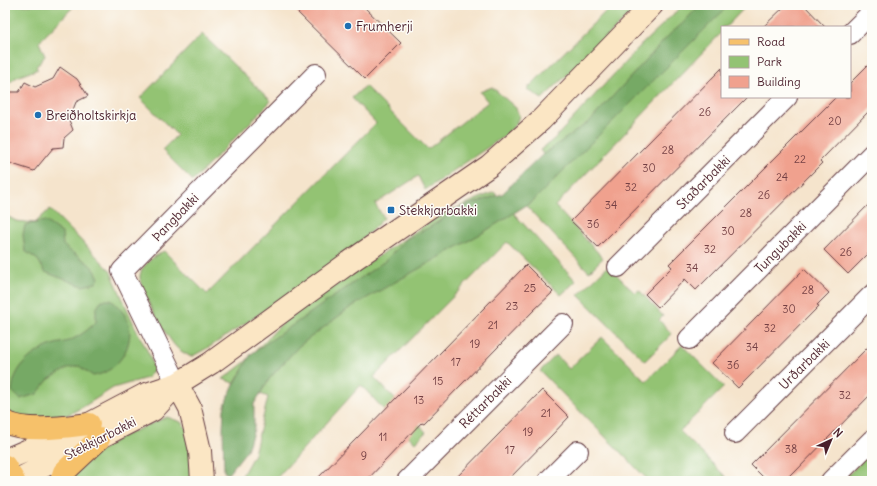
<svg xmlns="http://www.w3.org/2000/svg" width="877" height="486" font-family="Delius,sans-serif">
  <rect width="100%" height="100%" fill="#fdfcf7"/>
  <filter id="ink" filterUnits="userSpaceOnUse"><feTurbulence type="fractalNoise" baseFrequency=".025" numOctaves="2"/><feDisplacementMap in="SourceGraphic" scale="8" xChannelSelector="R" yChannelSelector="G"/><feConvolveMatrix kernelMatrix="1 2 1 2 8 2 1 2 1" color-interpolation-filters="sRGB"/></filter>
  <filter id="wash" filterUnits="userSpaceOnUse"><feTurbulence type="fractalNoise" baseFrequency=".012" numOctaves="4" result="noise"/><feDisplacementMap in="SourceGraphic" scale="16" xChannelSelector="R" yChannelSelector="G"/><feGaussianBlur stdDeviation="0.9" result="paint"/><feColorMatrix in="noise" values="0 0 0 0 0 0 0 0 0 0 0 0 0 0 0 0 0 1.4 0 .05"/><feComposite in="paint" operator="in"/></filter>
  <g filter="url(#wash)">
    <rect width="100%" height="100%" fill="#f5e4cc"/>
    <path fill="#93c373" stroke="#6e714f" d="M5 5H75L39 42 45 56 36 67 38 69 17 77 5 86Z
      M612 5H640L542 99 527 89Z
      M683 5H747L726 27H722V32L555 206 603 258 589 272 508 187 549 163 540 150 554 139 641 45Z
      M202 34 271 101 193 181 162 150 177 135 140 98Z
      M365 86 428 149 488 102 480 92 492 87 516 108 519 116 516 124 506 135 425 190 418 176 375 204 384 218 343 259 211 346 191 357C186 354 180 351 176 347 166 336 138 289 140 275 142 265 155 255 164 251L207 294 376 123 352 98Z
      M494 192 576 281 561 295 507 242 374 377 426 432 415 443 361 385 274 481H239L254 454 268 397 223 379 244 363 288 317 425 225 440 215Z
      M50 209 110 270 136 329 150 356 154 370 147 378 113 388 83 407 65 416 27 419 5 411V215L16 221 35 223Z
      M608 266 635 293 639 290 663 316 659 320 672 334 645 361 578 295Z
      M602 337 646 381 682 345 724 387 680 431 730 481H649L540 371 556 355 569 369Z
      M167 417 181 422 189 431 192 481H68L83 462 121 437Z
      M872 451V481H842Z"/>
    <path fill="#76a965" stroke="#606448" d="M700 5H729L533 201 484 232 351 307 299 346 270 378 254 404V429L247 450 228 474 224 472 223 429 224 409 228 396 251 354 385 261 406 239 430 227 459 208 502 194 542 155 590 121 670 34 682 24Z
      M45 221 62 233 63 245C75 257 93 261 99 278L96 283 82 286 45 272 38 260 25 251 23 235 25 225Z
      M102 300H111C118 306 126 314 129 324 134 348 116 373 93 376L79 366 68 368 48 380 37 394 20 399 12 391C14 367 31 353 52 345 57 343 63 343 68 341 79 337 88 330 96 322V309Z"/>
    <g id="blocks">
      <path fill="#f0a18e" d="M290 5H362L401 43 365 79Z
        M786 5H804L825 27H763Z
        M872 61V108L820 161 822 163 696 290 685 279 658 307 645 294 672 267 669 264 836 97H850V83Z
        M60 67 77 79 88 96 76 102 69 120 73 130 64 138 63 147 53 148 34 171 9 163 7 136 5 135V104L7 92H19L25 82 35 87 53 79Z
        M722 68V97H747L598 247 571 221Z
        M872 201V250L848 274 824 250Z
        M526 265 553 292 534 310 424 423 422 422 366 481H315Z
        M804 269 829 293 817 305 819 306 738 388 712 363Z
        M872 343V393L795 472 794 471 784 481H767L751 465Z
        M542 390 569 417 551 436 507 481H453Z"/>
    </g>
  </g>
  <g filter="url(#ink)">
    <use href="#blocks" fill-opacity="0" stroke="#643d43" stroke-width="1"/>
    <g fill="none" stroke-linecap="round" stroke-linejoin="round">
      <defs>
        <path id="street" d="M850 34 872 12
          M618 267 787 97
          M689 339 872 154
          M177 384 122 271 316 74
          M735 433 872 295
          M407 481 563 324
          M548 481 578 451
          M831 481 872 440"/>
        <path id="secondary" d="M177 384 190 408 200 451 202 481
          M5 460 89 424 144 395 177 384 211 363 347 264 489 166 541 120 652 5
          M15 481 153 410 176 385"/>
        <path id="primary" d="M5 422C28 433 64 427 89 424
          M5 466 14 481
          M61 481 64 472 99 439"/>
      </defs>
      <use href="#street" stroke="#643d43" stroke-width="22"/>
      <use href="#secondary" stroke="#643d43" stroke-width="24"/>
      <use href="#primary" stroke="#643d43" stroke-width="24"/>
      <use href="#street" stroke="#fff" stroke-width="20"/>
      <use href="#secondary" stroke="#fbe6c4" stroke-width="22"/>
      <use href="#primary" stroke="#f6c16b" stroke-width="22"/>
    </g>
  </g>
  <g fill="#1f6fb2" stroke="#fdfcf7" stroke-width="1.5">
    <circle cx="348" cy="26" r="4"/>
    <circle cx="38" cy="115" r="4"/>
    <rect x="387" y="206" width="8" height="8" rx="2"/>
  </g>
  <g text-anchor="middle" stroke-width="3" stroke-linejoin="round" paint-order="stroke">
    <g font-size="11" fill="#744044">
      <text x="705" y="116">26</text>
      <text x="835" y="125">20</text>
      <text x="668" y="154">28</text>
      <text x="800" y="163">22</text>
      <text x="649" y="172">30</text>
      <text x="782" y="181">24</text>
      <text x="631" y="191">32</text>
      <text x="764" y="199">26</text>
      <text x="611" y="209">34</text>
      <text x="746" y="217">28</text>
      <text x="593" y="228">36</text>
      <text x="728" y="235">30</text>
      <text x="710" y="253">32</text>
      <text x="846" y="256">26</text>
      <text x="692" y="272">34</text>
      <text x="530" y="292">25</text>
      <text x="808" y="294">28</text>
      <text x="512" y="310">23</text>
      <text x="789" y="313">30</text>
      <text x="493" y="329">21</text>
      <text x="770" y="332">32</text>
      <text x="475" y="348">19</text>
      <text x="752" y="351">34</text>
      <text x="456" y="366">17</text>
      <text x="733" y="369">36</text>
      <text x="438" y="385">15</text>
      <text x="845" y="399">32</text>
      <text x="419" y="404">13</text>
      <text x="546" y="417">21</text>
      <text x="528" y="436">19</text>
      <text x="383" y="441">11</text>
      <text x="791" y="453">38</text>
      <text x="510" y="454">17</text>
      <text x="364" y="460">9</text>
    </g>
    <g font-size="13" fill="#4a1f2b" stroke="#fdfcf7" text-anchor="start">
      <text x="356" y="31">Frumherji</text>
      <text x="46" y="120">Breiðholtskirkja</text>
      <text x="399" y="215">Stekkjarbakki</text>
    </g>
    <g font-size="13" fill="#4a1f2b" stroke="#fdfcf7">
      <text transform="translate(703 182) rotate(-45)" y="5">Staðarbakki</text>
      <text transform="translate(175 217) rotate(-46)" y="5">Þangbakki</text>
      <text transform="translate(780 247) rotate(-45)" y="5">Tungubakki</text>
      <text transform="translate(804 364) rotate(-45)" y="5">Urðarbakki</text>
      <text transform="translate(485 402) rotate(-45)" y="5">Réttarbakki</text>
      <text transform="translate(100 438) rotate(-27)" y="5">Stekkjarbakki</text>
    </g>
  </g>
  <rect width="877" height="486" fill="none" stroke="#fdfcf7" stroke-width="20"/>
  <rect x="721" y="26" width="130" height="72" fill="#fdfcf7" stroke="#b5a4a5"/>
  <rect x="729" y="39" width="20" height="6" fill="#f6c16b" stroke="#b5a4a5"/>
  <text x="757" y="46" font-size="12" fill="#4a1f2b">Road</text>
  <rect x="729" y="56" width="20" height="12" fill="#93c373" stroke="#b5a4a5"/>
  <text x="757" y="66" font-size="12" fill="#4a1f2b">Park</text>
  <rect x="729" y="76" width="20" height="12" fill="#f0a18e" stroke="#b5a4a5"/>
  <text x="757" y="86" font-size="12" fill="#4a1f2b">Building</text>
  <g transform="translate(831 440) rotate(44)" stroke="#fdfcf7" stroke-width="3" paint-order="stroke">
  <path d="M0-3L7 15L0 10L-7 15Z" fill="#4a1f2b"/>
  <text y="-6" font-size="11" font-weight="bold" text-anchor="middle" fill="#4a1f2b">N</text>
  </g>
</svg>
